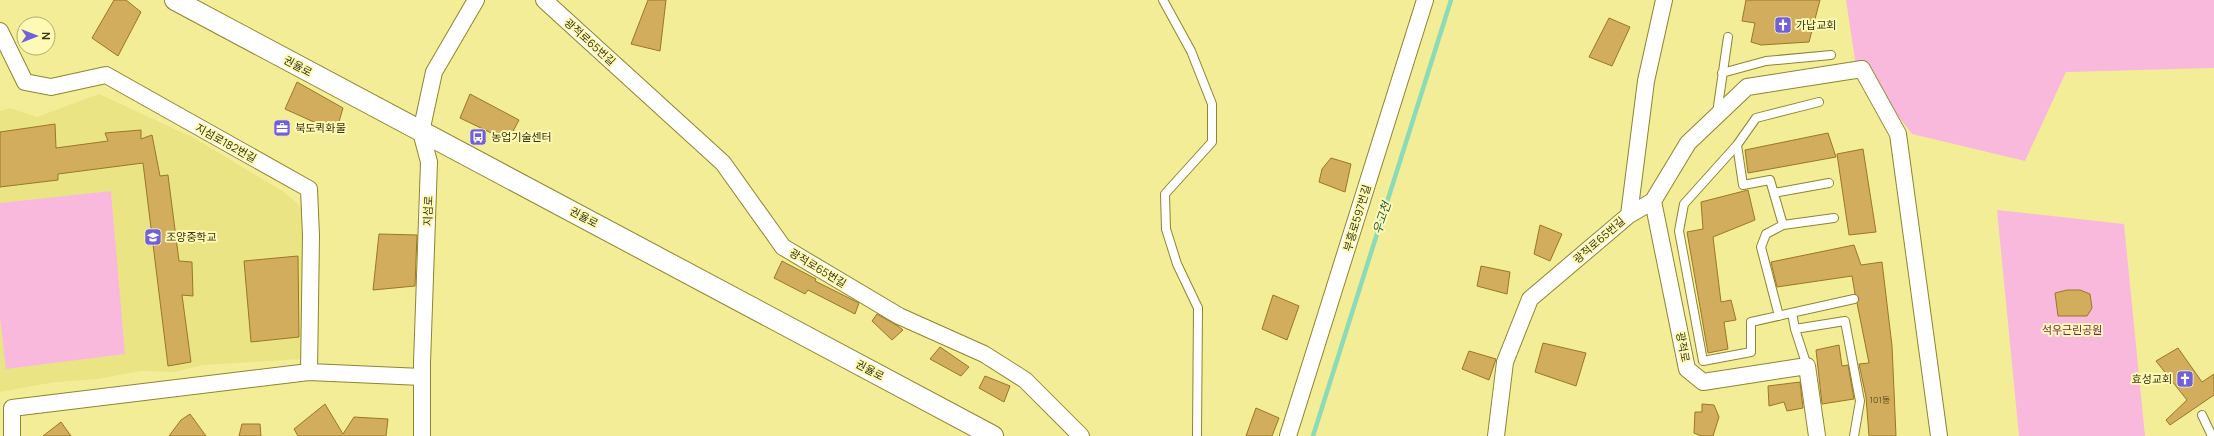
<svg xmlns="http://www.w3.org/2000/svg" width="2214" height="436" font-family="Manrope,'Noto Sans KR',sans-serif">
  <rect width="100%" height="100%" fill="#f4ed97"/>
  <path fill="#ebe485" d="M99 94 194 138 284 192 306 211V262L301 359 203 365 174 372 141 371 98 379 55 382 0 392V111L10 108 37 117Z"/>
  <path fill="#f9b9dd" d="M1846 0H2214V68L2066 72 2025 161 1912 134 1855 60Z
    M111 191 125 354 6 369 0 318V203Z
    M1997 210 2124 224 2145 436H2019Z"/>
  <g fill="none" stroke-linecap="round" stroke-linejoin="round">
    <path stroke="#8cdbb8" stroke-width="4.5" d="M1313 436 1451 0"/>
  </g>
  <path fill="#d2ad5d" stroke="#9a7723" d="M114 0H126L141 12 118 56 92 38Z
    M648 0H666L660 51 631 44Z
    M1746 0H1820L1809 42 1761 45 1751 42 1755 23 1742 21Z
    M1609 18 1630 27 1612 66 1589 57Z
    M297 82 343 108 336 132 285 109Z
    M470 94 519 120 508 141 460 118Z
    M55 124 56 148 108 141 105 133 141 130V139L152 135 160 176 168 175 179 261 192 262 193 296 182 295 191 362 168 366 143 163 58 174V180L0 187V132Z
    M1828 133 1836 157 1748 173 1745 150Z
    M1863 149 1876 232 1849 235 1837 154Z
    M1331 158 1351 164 1345 192 1319 182 1322 169Z
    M1748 190 1755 220 1713 237 1721 302 1731 300 1736 320 1724 322 1728 349 1708 353 1687 232 1703 229 1701 202Z
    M1540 225 1562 234 1550 261 1534 254Z
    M379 234 417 235 415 286 373 290Z
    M1854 245 1861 265 1882 262 1892 346 1896 436H1869L1866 397 1859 364 1869 363 1857 303 1859 298 1855 294 1852 276 1777 287 1771 262Z
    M298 256 299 337 251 342 244 261Z
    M782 261 816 279 815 281 859 303 855 314 808 290 805 294 774 278Z
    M1481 266 1510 272 1507 294 1477 286Z
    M2067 290H2080L2090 294 2092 308 2087 316H2058L2055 293Z
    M1273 295 1299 306 1287 340 1262 329Z
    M877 314 898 326 903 330 892 340 872 321Z
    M1543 343 1586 353 1576 386 1535 372Z
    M1839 345 1842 366 1848 365 1854 399 1822 404 1816 350Z
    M940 347 969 367 961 376 930 359Z
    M2178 348 2202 382 2214 374V395L2170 425 2166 420 2187 400 2156 361Z
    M1469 351 1496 359 1489 380 1462 369Z
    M985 376 1010 386 1004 402 979 388Z
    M1800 382 1803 408 1787 411 1784 402 1769 406 1768 386Z
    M325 404 343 434 354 417 388 419 386 436H298L294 429Z
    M1702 404 1714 405 1719 417 1713 436H1701L1694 433 1695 412H1702Z
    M1256 408 1279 418 1272 436H1246Z
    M190 414 206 436H169L181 420Z
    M61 422 71 436H43Z
    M242 424H260L261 436H239Z"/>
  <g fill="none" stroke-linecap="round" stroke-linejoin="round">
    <defs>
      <path id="service" d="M1163 0 1191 51 1212 104V142L1165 194 1166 229 1177 264 1198 308 1197 436
        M1722 73 1766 61 1831 55
        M1819 102 1756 118 1737 145 1684 204 1679 231 1703 361 1751 352V322L1854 299
        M1717 113 1728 37
        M1737 145 1743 185 1770 180 1783 225 1766 234 1761 247 1779 316
        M1774 193 1829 183
        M1783 225 1834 218
        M1792 313 1795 329 1807 366
        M1795 329 1845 321 1860 401 1854 436
        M2202 415 2212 436"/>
      <path id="minor" d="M544 0 723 163 783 247 899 316 984 354 1025 380 1081 436
        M0 31 25 82 51 87 106 75 309 189 311 236 309 372
        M1653 201 1687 369 1703 382 1807 366 1817 436
        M1629 215 1653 201 1688 143 1747 87 1862 69 1898 134 1939 436
        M12 436V408L309 372 422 377
        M422 436V363L429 162 421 132 434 72 476 0
        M1288 436 1425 0
        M1496 436 1505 362 1530 299 1629 215 1646 81 1664 0"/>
      <path id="tertiary" d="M175 0 993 436"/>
    </defs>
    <use href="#service" stroke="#8d862f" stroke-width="10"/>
    <use href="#minor" stroke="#8d862f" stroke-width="18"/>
    <use href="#tertiary" stroke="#8d862f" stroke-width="22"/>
    <use href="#service" stroke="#fff" stroke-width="8"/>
    <use href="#minor" stroke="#fff" stroke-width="16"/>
    <use href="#tertiary" stroke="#fff" stroke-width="20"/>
  </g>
  <defs>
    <symbol id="church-square" viewBox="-11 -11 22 22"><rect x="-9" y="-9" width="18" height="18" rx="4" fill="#7061db" stroke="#fefab6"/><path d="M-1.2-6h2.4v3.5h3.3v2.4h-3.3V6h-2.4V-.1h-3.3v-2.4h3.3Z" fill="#fff"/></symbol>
    <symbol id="office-square" viewBox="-11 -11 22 22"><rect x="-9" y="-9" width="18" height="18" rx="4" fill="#7061db" stroke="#fefab6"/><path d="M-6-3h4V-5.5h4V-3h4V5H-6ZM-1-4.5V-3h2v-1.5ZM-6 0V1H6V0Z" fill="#fff"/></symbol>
    <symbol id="bus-square" viewBox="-11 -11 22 22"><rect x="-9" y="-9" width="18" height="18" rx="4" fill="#7061db" stroke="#fefab6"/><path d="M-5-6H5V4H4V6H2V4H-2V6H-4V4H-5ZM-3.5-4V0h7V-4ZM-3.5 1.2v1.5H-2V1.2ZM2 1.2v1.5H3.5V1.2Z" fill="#fff"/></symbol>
    <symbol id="school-square" viewBox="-11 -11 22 22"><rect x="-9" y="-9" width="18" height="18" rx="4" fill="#7061db" stroke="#fefab6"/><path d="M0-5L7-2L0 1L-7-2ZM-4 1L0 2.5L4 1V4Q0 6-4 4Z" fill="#fff"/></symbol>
  </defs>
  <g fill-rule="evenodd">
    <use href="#church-square" x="1773" y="15" width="20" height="20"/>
    <use href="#office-square" x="272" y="118" width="20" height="20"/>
    <use href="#bus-square" x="468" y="127" width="20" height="20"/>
    <use href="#school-square" x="143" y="227" width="20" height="20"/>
    <use href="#church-square" x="2175" y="369" width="20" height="20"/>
  </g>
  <g text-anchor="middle" stroke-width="4" stroke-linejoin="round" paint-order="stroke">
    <g font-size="9" fill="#5e5223">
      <text x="1880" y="403">101동</text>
    </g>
    <g font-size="11" fill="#373410" stroke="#fefab6" text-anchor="start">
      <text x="1796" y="29">가납교회</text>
      <text x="295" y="132">북도퀵화물</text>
      <text x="491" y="141">농업기술센터</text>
      <text x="166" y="241">조양중학교</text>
      <text x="2172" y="383" text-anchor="end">효성교회</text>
    </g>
    <g font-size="11" fill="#373410" stroke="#fefab6">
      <text transform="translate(590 42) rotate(42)" y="4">광적로65번길</text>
      <text transform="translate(298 66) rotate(28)" y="4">권율로</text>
      <text transform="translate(226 143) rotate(29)" y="4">지섬로182번길</text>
      <text transform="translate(428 211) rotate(-88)" y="4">지섬로</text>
      <text transform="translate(584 217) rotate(28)" y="4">권율로</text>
      <text transform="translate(1357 218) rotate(-73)" y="4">부흥로597번길</text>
      <text transform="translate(1599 240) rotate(-41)" y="4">광적로65번길</text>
      <text transform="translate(818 268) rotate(31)" y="4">광적로65번길</text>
      <text transform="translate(1683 347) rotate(79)" y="4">광적로</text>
      <text transform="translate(870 370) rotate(28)" y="4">권율로</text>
    </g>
    <g font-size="11" fill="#742758" stroke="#fefab6">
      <text x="2072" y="334">석우근린공원</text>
    </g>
    <g font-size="12" font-style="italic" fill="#215e47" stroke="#fefab6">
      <text transform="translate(1382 218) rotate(-72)" y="4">우고천</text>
    </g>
  </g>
  <g transform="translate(36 36) rotate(90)"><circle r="19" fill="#fefab6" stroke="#aeab74"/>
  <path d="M0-3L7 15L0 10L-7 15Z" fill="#7061db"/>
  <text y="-6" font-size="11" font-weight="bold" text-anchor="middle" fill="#373410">N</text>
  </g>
</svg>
